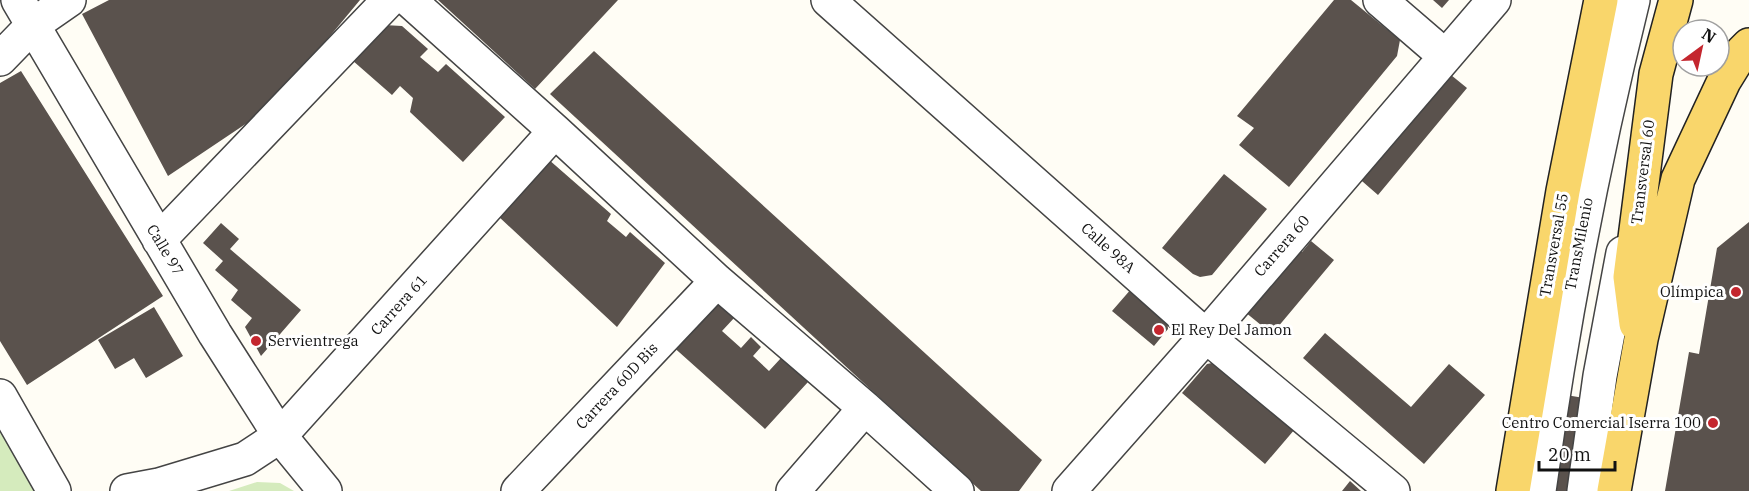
<svg xmlns="http://www.w3.org/2000/svg" width="1749" height="491" font-family="'IBM Plex Serif',serif">
  <rect width="100%" height="100%" fill="#fffdf5"/>
  <path fill="#d5ebbd" d="M0 423 39 491H0Z
    M257 482 280 483 294 491H229Z"/>
  <path fill="#5a524d" d="M109 0H360L271 107 168 176 82 14Z
    M438 0H618L535 89Z
    M1334 0H1351L1400 40 1397 56 1289 187 1239 145 1254 128 1237 116Z
    M1433 0H1449L1442 8Z
    M384 25 402 26 428 49 420 57 438 72 446 64 505 117 463 162 410 112 413 98 400 86 392 95 352 60Z
    M594 51 1042 460 1019 491H981L550 94Z
    M21 71 163 296 27 385 0 341V83Z
    M1451 75 1467 88 1378 195 1355 175Z
    M548 159 611 214 607 221 626 237 630 232 665 263 617 327 497 215Z
    M1224 174 1267 209 1212 275 1200 277 1193 274 1162 248Z
    M1749 222V491H1665L1689 352 1699 354 1717 248Z
    M221 223 239 239 230 249 301 310 261 356 245 327 252 318 231 300 238 290 215 270 223 261 203 243Z
    M1311 241 1334 260 1272 334 1245 312 1297 248 1302 252Z
    M1132 288 1167 318 1168 329 1154 346 1112 311Z
    M713 297 735 317 722 331 741 348 751 337 761 347 753 356 769 371 781 358 808 382 765 429 670 344Z
    M154 307 183 356 146 378 134 358 115 369 98 340Z
    M1325 333 1411 407 1449 364 1485 395 1424 464 1303 358Z
    M1217 362 1295 429 1265 464 1182 393 1207 364Z
    M1566 395 1584 398 1571 491H1552Z
    M1350 481 1361 491H1342Z"/>
  <g fill="none" stroke-linecap="round" stroke-linejoin="round">
    <defs>
      <path id="minor" d="M18 0 215 334 280 436 325 491
        M409 0 555 131 717 281 865 408 957 491
        M828 0 1206 336 1393 491
        M1380 0 1445 56
        M0 59 33 25 69 0
        M159 240 389 0
        M0 396 54 491
        M127 491 159 485 245 459 280 436 555 131
        M518 491 717 281
        M793 491 865 408
        M1069 491 1206 336 1494 0
        M1539 491C1562 325 1593 162 1633 0
        M1584 491 1600 376 1623 253"/>
      <path id="major" d="M1636 324 1630 277 1656 74 1676 0
        M1513 491 1563 191 1601 0
        M1614 491 1641 339 1678 179 1724 81 1742 52 1749 45"/>
    </defs>
    <use href="#minor" stroke="#444" stroke-width="36"/>
    <use href="#major" stroke="#222" stroke-width="36"/>
    <use href="#minor" stroke="#fff" stroke-width="33"/>
    <use href="#major" stroke="#f9d66b" stroke-width="33"/>
  </g>
  <g fill="#c4262e" stroke="#fff" stroke-width="2">
    <circle cx="1736" cy="292" r="6"/>
    <circle cx="1159" cy="330" r="6"/>
    <circle cx="256" cy="341" r="6"/>
    <circle cx="1713" cy="423" r="6"/>
  </g>
  <g text-anchor="middle" stroke-width="6" stroke-linejoin="round" paint-order="stroke">
    <g font-size="15" fill="#111" stroke="#fff">
      <text transform="translate(1643 172) rotate(-83)" y="5">Transversal 60</text>
      <text transform="translate(1579 244) rotate(-79)" y="5">TransMilenio</text>
      <text transform="translate(1554 245) rotate(-80)" y="5">Transversal 55</text>
      <text transform="translate(1282 246) rotate(-49)" y="5">Carrera 60</text>
      <text transform="translate(1108 248) rotate(42)" y="5">Calle 98A</text>
      <text transform="translate(165 250) rotate(59)" y="5">Calle 97</text>
      <text transform="translate(399 305) rotate(-48)" y="5">Carrera 61</text>
      <text transform="translate(617 386) rotate(-47)" y="5">Carrera 60D Bis</text>
    </g>
    <g font-size="15" fill="#111" stroke="#fff" text-anchor="end">
      <text x="1724" y="297">Olímpica</text>
      <text x="1171" y="335" text-anchor="start">El Rey Del Jamon</text>
      <text x="268" y="346" text-anchor="start">Servientrega</text>
      <text x="1701" y="428">Centro Comercial Iserra 100</text>
    </g>
  </g>
  <g transform="translate(1701 48) rotate(33)"><circle r="28" fill="#ffffff" stroke="#a0a0a0" stroke-width="1.5"/>
  <path d="M0-4.5L10 22L0 15L-10 22Z" fill="#c4262e"/>
  <text y="-9" font-size="16" font-weight="bold" text-anchor="middle" fill="#111111">N</text>
  </g>
  <path d="M1539 461v9h76v-9" fill="none" stroke="#111111" stroke-width="3"/>
  <text x="1548" y="461" font-size="18" fill="#111111" stroke="#ffffff" stroke-width="4.5" paint-order="stroke">20 m</text>
</svg>
